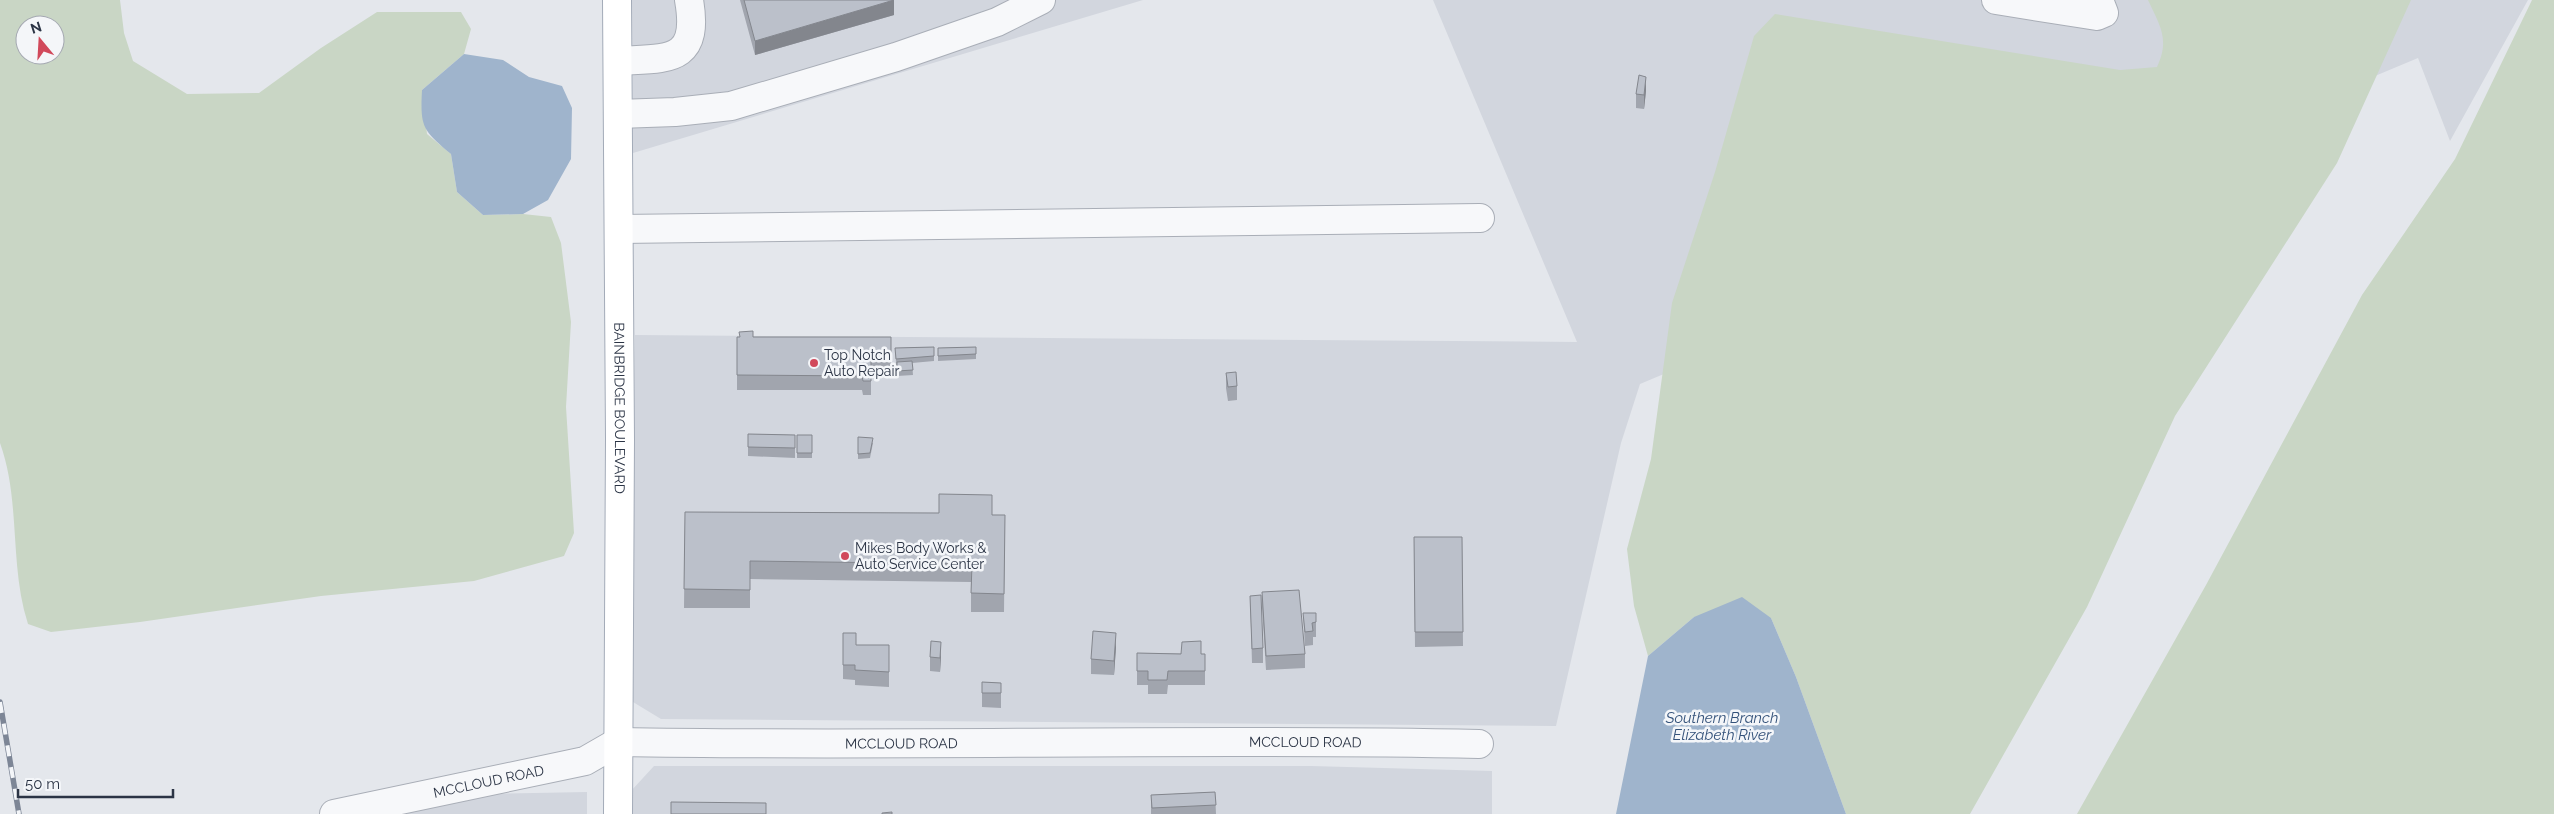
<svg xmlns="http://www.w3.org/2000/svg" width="2554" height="814" font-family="Raleway,sans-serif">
  <rect width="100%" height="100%" fill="#e4e7ec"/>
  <path fill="#d2d6de" d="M632 0H1143L633 153Z
    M1433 0H2528L2450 141 2418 58 1640 384 1621 443 1556 726 661 719 633 702 635 335 1577 342Z
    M654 766H1311L1492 771V814H631V791Z
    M587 792V814H385L484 794Z"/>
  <path fill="#c9d6c5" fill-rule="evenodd" d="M0 0H120L124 33 133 61 187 94 259 93 321 48 377 12H461L471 29 464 54 422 90 427 134 451 154 457 192 483 215 523 214 551 217 561 243 571 322 566 407 574 533 564 556 474 581 321 596 140 622 51 632 28 624C9 565 21 501 0 443ZM25 25H55V55H25Z
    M2148 0H2411L2337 163 2175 416 2087 607 1970 814H1846L1796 677 1771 618 1694 617 1648 656 1634 606 1627 549 1651 459 1672 303 1715 172 1754 36 1775 14 2120 70 2157 67C2170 39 2160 26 2148 0Z
    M2532 0H2554V814H2077L2206 585 2362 295 2455 159Z"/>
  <path fill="#9fb4cc" d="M464 54 503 60 529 77 562 86 572 108 571 159 548 200 523 214 483 215 457 192 451 154C423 130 420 128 422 90Z
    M1742 597 1771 618 1796 677 1846 814H1616L1648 656 1694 617Z"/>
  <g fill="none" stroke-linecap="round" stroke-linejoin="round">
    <defs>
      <g id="minor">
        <path d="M1996 0 2097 16 2104 13 2099 0"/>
        <path d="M618 61C667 58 700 64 689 0"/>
        <path d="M618 114 675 112 731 106 896 57 997 22 1041 0"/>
        <path d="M619 229 1480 218"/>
        <path id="s1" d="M334 814 585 761 618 742C905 747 1192 738 1479 744"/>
      </g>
      <g id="major">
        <path id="s2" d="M617 0 620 439 618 814"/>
      </g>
    </defs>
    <use href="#minor" stroke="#a9aeb7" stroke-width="30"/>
    <use href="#major" stroke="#a3abb8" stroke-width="30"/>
    <use href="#minor" stroke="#f7f8fa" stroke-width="28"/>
    <use href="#major" stroke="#fff" stroke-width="28"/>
    <defs>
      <path id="rail" d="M0 702 19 814"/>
    </defs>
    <use href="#rail" stroke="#7d8696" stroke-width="5.5"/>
    <use href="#rail" stroke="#f4f6f9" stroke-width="4" stroke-dasharray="11" stroke-linecap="butt"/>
  </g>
  <path fill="#a1a5ae" d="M740 0H894V15L755 55Z
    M1646 91 1644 109 1636 108V94Z
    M737 337H891V375H871V395H863L862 390H737Z
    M934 347V361L912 363 913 375 897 376 895 348Z
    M976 347V359L938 361V348Z
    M1226 373 1237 386V400L1228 401 1226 388Z
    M748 434 795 435V458L748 456Z
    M797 435H812V458H797Z
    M858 437 873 443 870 458 858 459Z
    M685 512 1005 515 1004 612H971V582L750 579V608H684Z
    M1414 537H1462L1463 646 1415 647Z
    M1262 592 1305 654V668L1266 670 1262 606Z
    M1250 596 1263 648V663H1252Z
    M1303 613 1316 622V637H1313V645L1305 646Z
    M843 633 856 645H889V687L855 685V680L843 679Z
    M1116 647 1114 675 1091 674V659Z
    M1137 653 1205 654V685H1168L1167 694H1148V685H1137Z
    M941 656 940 672 930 671V657Z
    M982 682 1001 683V708L982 707Z
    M1215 792 1216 814H1151V795Z"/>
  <path fill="#83868d" d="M894 0V15L755 55V41Z
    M1646 77V91L1644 109V95Z
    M1116 633V647L1114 675V661Z
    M941 642V656L940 672V658Z"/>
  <path fill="#bbc0ca" stroke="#83868d" d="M744 0H894L755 41Z
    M1639 75 1646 77 1644 95 1636 94Z
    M753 331V337H891V360H871V381H863L862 376 737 375V337H740L739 332Z
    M934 347V356L896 359 895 348Z
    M976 347V354L938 356V348Z
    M912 361 913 370 897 371V362Z
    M1236 372 1237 386 1228 387 1226 373Z
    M748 434 795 435V448L748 447Z
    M797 435H812V453H797Z
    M858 437 873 438 870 453 858 454Z
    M939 494 992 495V515H1005L1004 594 971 593 972 564 750 561V590L684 589 685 512 939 513Z
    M1414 537H1462L1463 632H1415Z
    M1299 590 1305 654 1266 656 1262 592Z
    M1261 595 1263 648 1252 649 1250 596Z
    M1303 613H1316V622L1312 623 1313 631 1305 632Z
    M1093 631 1116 633 1114 661 1091 659Z
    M843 633H856V645H889V672L855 670V665H843Z
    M931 641 941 642 940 658 930 657Z
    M1201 641V654H1205V671H1168L1167 680H1148V671H1137V653L1181 654 1182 642Z
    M982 682 1001 683V693H982Z
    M1215 792 1216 805 1152 808 1151 795Z
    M671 802 766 803V814H671Z
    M892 812V814H882V813Z"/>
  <g fill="#d1495b" stroke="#f4f6f9" stroke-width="2">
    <circle cx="814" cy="363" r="5"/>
    <circle cx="845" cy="556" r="5"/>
  </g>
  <g text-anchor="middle" stroke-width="5" stroke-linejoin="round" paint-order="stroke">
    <g font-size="14" fill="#2b3445" stroke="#f4f6f9" text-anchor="start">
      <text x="824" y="360">Top Notch<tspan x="824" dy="16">Auto Repair</tspan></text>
      <text x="855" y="553">Mikes Body Works &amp;<tspan x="855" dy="16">Auto Service Center</tspan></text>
    </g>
    <g font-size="14" fill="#2b3445" stroke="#f4f6f9">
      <text dy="5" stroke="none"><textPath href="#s2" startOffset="408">BAINBRIDGE BOULEVARD</textPath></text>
      <text dy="5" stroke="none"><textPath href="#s1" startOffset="982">MCCLOUD ROAD</textPath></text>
      <text dy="5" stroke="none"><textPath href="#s1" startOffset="578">MCCLOUD ROAD</textPath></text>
      <text dy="5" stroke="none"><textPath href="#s1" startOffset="158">MCCLOUD ROAD</textPath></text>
    </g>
    <g font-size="15" font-style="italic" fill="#34527a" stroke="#f4f6f9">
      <text x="1722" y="723">Southern Branch<tspan x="1722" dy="17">Elizabeth River</tspan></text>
    </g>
  </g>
  <g transform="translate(40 40) rotate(342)"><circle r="24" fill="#f4f6f9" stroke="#a4a8b1"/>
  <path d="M0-4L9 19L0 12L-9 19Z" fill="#d1495b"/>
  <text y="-8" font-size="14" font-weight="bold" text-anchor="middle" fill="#2b3445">N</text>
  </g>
  <path d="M18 789v8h155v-8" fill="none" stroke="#2b3445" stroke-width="2.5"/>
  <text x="25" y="789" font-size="15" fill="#2b3445" stroke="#f4f6f9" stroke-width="4" paint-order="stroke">50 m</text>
</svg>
